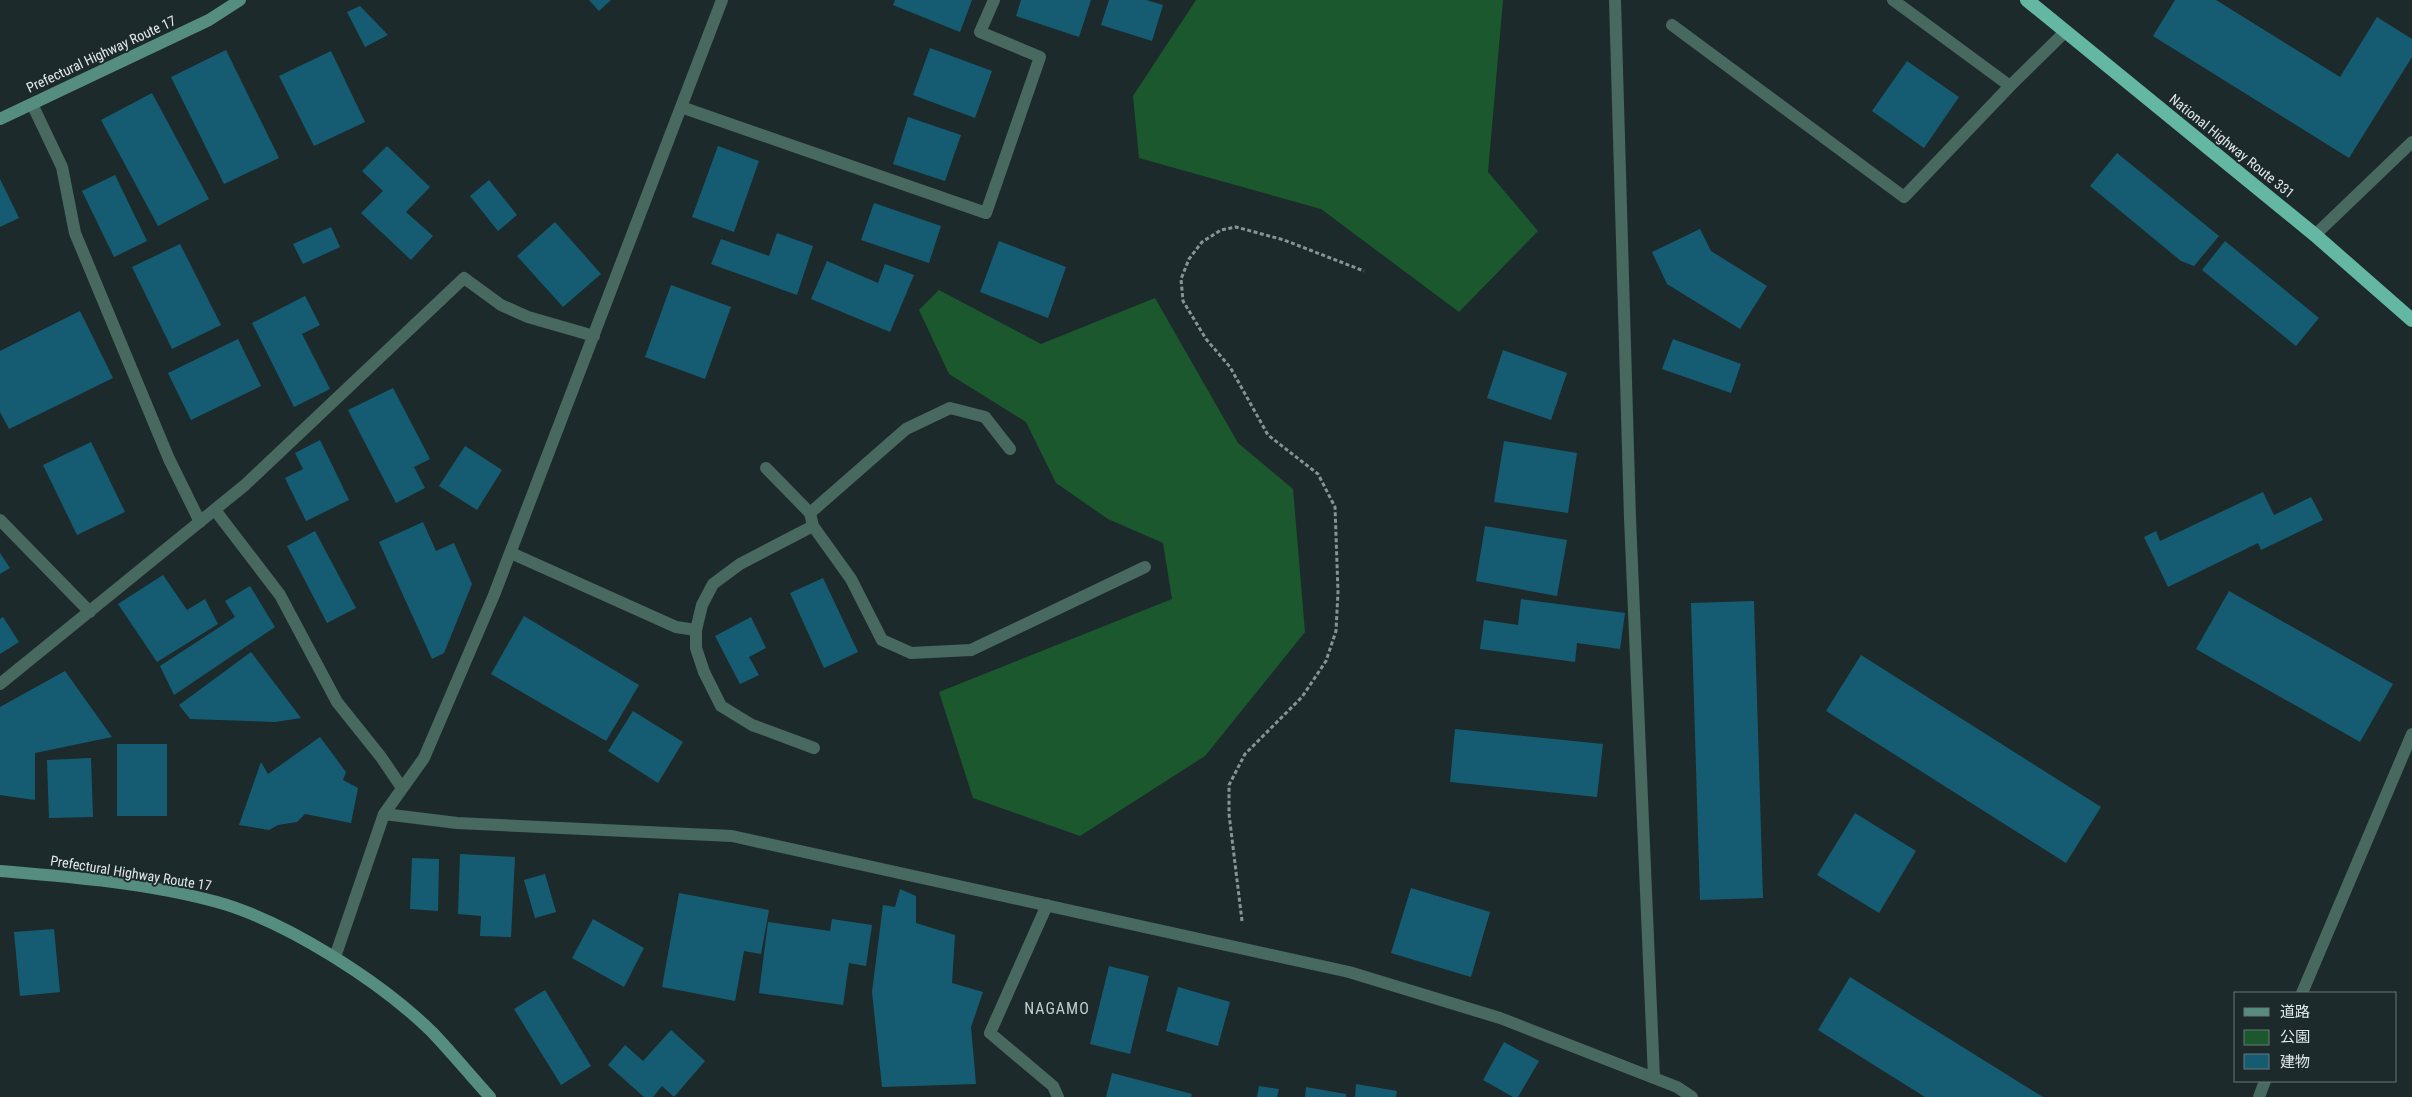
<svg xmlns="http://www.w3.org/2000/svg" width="2412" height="1097" font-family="'Roboto Condensed','Noto Sans JP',sans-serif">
  <rect width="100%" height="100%" fill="#1d2a2b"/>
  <path fill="#1b582e" d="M1196 0H1503L1488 172 1538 231 1459 312 1321 209 1139 158 1133 96Z
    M939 290 1041 344 1155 298 1238 443 1293 489 1305 632 1205 756 1080 836 973 798 939 692 1172 599 1163 543 1108 519 1056 483 1026 422 949 374 919 310Z"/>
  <path fill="#155c73" d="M589 0H611L599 11Z
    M895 0H972L960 32 893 5Z
    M1021 0H1091L1079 37 1016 16Z
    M1109 0H1146L1163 5 1152 41 1101 25Z
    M2175 0H2216L2340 77 2377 17 2412 39V57L2349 158 2153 36Z
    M360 6 388 35 365 47 347 12Z
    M930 48 992 71 975 118 913 95Z
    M226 50 279 158 224 184 171 77Z
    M331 51 365 122 314 146 279 76Z
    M1907 61 1959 97 1924 148 1872 111Z
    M152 93 209 199 158 226 101 120Z
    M908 117 961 135 945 181 893 164Z
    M387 146 430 187 406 212 433 236 411 260 361 213 383 191 362 171Z
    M718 146 759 161 734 232 692 217Z
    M2117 153 2219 236 2194 266 2181 261 2090 186Z
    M115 175 147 241 114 257 82 191Z
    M0 179 19 218 0 227Z
    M489 180 517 215 498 231 470 196Z
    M874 203 941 226 929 263 861 240Z
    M555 222 601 274 563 307 517 256Z
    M331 227 340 247 303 264 293 244Z
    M1700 229 1711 251 1767 286 1740 329 1667 284 1652 252Z
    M777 233 813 246 797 295 711 264 721 239 769 256Z
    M999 241 1066 267 1048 318 980 292Z
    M2225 241 2319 318 2296 346 2202 270Z
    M180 244 221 325 172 349 132 267Z
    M827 261 878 283 885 264 914 275 890 332 811 299Z
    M671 285 731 307 705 379 645 357Z
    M305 296 320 325 302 334 330 389 294 407 252 323Z
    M80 311 113 378 9 429 0 412V351Z
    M238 339 261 386 191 420 168 373Z
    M1673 339 1741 364 1731 393 1662 369Z
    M1503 350 1567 373 1551 420 1487 398Z
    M393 388 430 459 414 467 425 488 396 503 348 410Z
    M320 440 349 500 306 521 285 478 303 469 295 453Z
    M1504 441 1577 453 1568 513 1494 502Z
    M91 442 125 512 77 535 43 465Z
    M465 446 502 470 477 510 439 486Z
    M2263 492 2274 515 2311 497 2323 520 2261 550 2258 543 2168 587 2144 537 2156 531 2160 541Z
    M423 522 436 551 454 543 472 584 444 653 432 659 379 542Z
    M1485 526 1567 540 1557 596 1476 581Z
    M315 531 356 608 327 623 287 546Z
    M0 553 10 568 0 574Z
    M163 575 187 610 205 599 218 624 157 662 118 604Z
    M823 578 858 652 824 668 790 593Z
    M250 586 275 627 174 695 160 666 235 617 225 601Z
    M2229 591 2393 684 2360 742 2196 649Z
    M1521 599 1625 613 1620 649 1577 643 1575 662 1480 649 1484 620 1518 625Z
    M1754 601 1763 898 1700 900 1691 603Z
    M524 616 639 685 606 741 491 674Z
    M3 617 19 642 0 654V619Z
    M751 617 766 648 749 657 759 675 740 684 715 636Z
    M251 652 301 718 275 722 190 719 179 705Z
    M1861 655 2101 807 2066 863 1826 711Z
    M65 671 112 737 35 753V800L0 795V707Z
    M633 711 683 742 658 783 608 751Z
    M1455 729 1603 744 1597 797 1450 782Z
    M320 737 346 772 343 780 358 788 351 823 305 814 297 822 278 825 269 830 239 825 261 762 268 774Z
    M117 744H167V816H117Z
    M91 758 93 817 49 818 47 760Z
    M1855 813 1916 851 1879 913 1817 875Z
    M460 854 515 857 511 937 480 936 481 916 458 914Z
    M412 858 439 859 438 911 410 909Z
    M545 874 556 912 535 918 524 880Z
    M1411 888 1490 912 1471 977 1391 953Z
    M900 889 916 896V923L955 935 952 983 983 992 971 1027 976 1084 882 1087 872 992 883 905 895 907Z
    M679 893 769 910 761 954 744 951 735 1001 662 987Z
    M593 919 644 948 624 987 572 958Z
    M832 919 872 925 866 966 849 963 843 1005 759 993 768 922 830 931Z
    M54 929 60 992 20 996 14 932Z
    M1109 966 1149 976 1130 1054 1090 1044Z
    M1850 977 2043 1097H1925L1818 1030Z
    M1178 987 1230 1002 1218 1046 1166 1031Z
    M545 990 591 1066 561 1085 514 1009Z
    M671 1030 705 1061 674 1097 662 1086 653 1097H644L608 1065 625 1045 643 1061Z
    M1504 1042 1539 1061 1518 1097H1513L1483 1080Z
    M1112 1073 1192 1094 1191 1097H1106Z
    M1356 1084 1397 1091 1396 1097H1355Z
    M1259 1086 1279 1089 1277 1097H1257Z
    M1306 1087 1346 1094V1097H1305Z"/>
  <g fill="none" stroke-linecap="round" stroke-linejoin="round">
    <path stroke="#889394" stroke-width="3" stroke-dasharray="4 2.5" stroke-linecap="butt" d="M1242 921 1229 814V785L1245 754 1302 697 1326 661 1336 631 1338 592 1335 507 1318 474 1268 435 1230 367 1206 339 1183 301 1181 279 1189 259 1202 242 1221 230 1236 227 1284 240 1364 271"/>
    <path stroke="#47695f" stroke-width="12" d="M1615 0 1630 518 1654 1078
      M1893 0 2010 86
      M1672 25 1904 197 2010 86 2066 31
      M32 104 62 167 75 233 169 459 200 522
      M681 107 986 213 1040 57 980 32 994 0
      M2315 235 2412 142
      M1010 449 985 417 950 408 906 429 810 513 813 526 851 579 882 640 911 653 971 650 1145 567
      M766 468 810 513
      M215 510 280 595 337 702 381 757 402 788
      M0 520 90 612
      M813 526 740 564 713 584 702 605 696 630V648L704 672 721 706 752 725 814 748
      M511 553 676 627 696 630
      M0 684 245 485 464 278 501 305 528 317 594 336
      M384 814 457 823 732 836 1349 972 1500 1018 1677 1087 1692 1097
      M1047 905 990 1033 1053 1086 1058 1097
      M335 957 384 814 424 758 494 595 722 0
      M2302 993 2412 734
      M2259 1097 2265 1081"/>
    <path stroke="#558e7f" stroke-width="12" d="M0 119 209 20 240 0
      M0 871C72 877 147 883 217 902 286 921 381 982 432 1032 452 1053 470 1075 490 1097"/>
    <path stroke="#64b7a2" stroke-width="14" d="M2027 0 2315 235 2412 320"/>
  </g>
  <g text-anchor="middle" stroke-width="4" stroke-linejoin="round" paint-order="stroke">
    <g font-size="14" fill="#e1e9ea" stroke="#1d2a2b">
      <text transform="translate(101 54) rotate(-25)" y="5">Prefectural Highway Route 17</text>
      <text transform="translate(2232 146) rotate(39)" y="5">National Highway Route 331</text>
      <text transform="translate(131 873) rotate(9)" y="5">Prefectural Highway Route 17</text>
    </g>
    <g font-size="16" letter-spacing="1" fill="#bdcecf" stroke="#1d2a2b">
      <text x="1057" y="1014">NAGAMO</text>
    </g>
  </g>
  <rect x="2234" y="992" width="162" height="90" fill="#1d2a2b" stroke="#6b7677"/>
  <rect x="2244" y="1008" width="25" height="8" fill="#558e7f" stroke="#6b7677"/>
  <text x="2280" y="1017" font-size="15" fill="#e1e9ea">道路</text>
  <rect x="2244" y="1030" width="25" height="15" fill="#1b582e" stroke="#6b7677"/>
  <text x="2280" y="1042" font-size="15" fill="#e1e9ea">公園</text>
  <rect x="2244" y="1054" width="25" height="15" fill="#155c73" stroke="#6b7677"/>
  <text x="2280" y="1067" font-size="15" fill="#e1e9ea">建物</text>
</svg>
